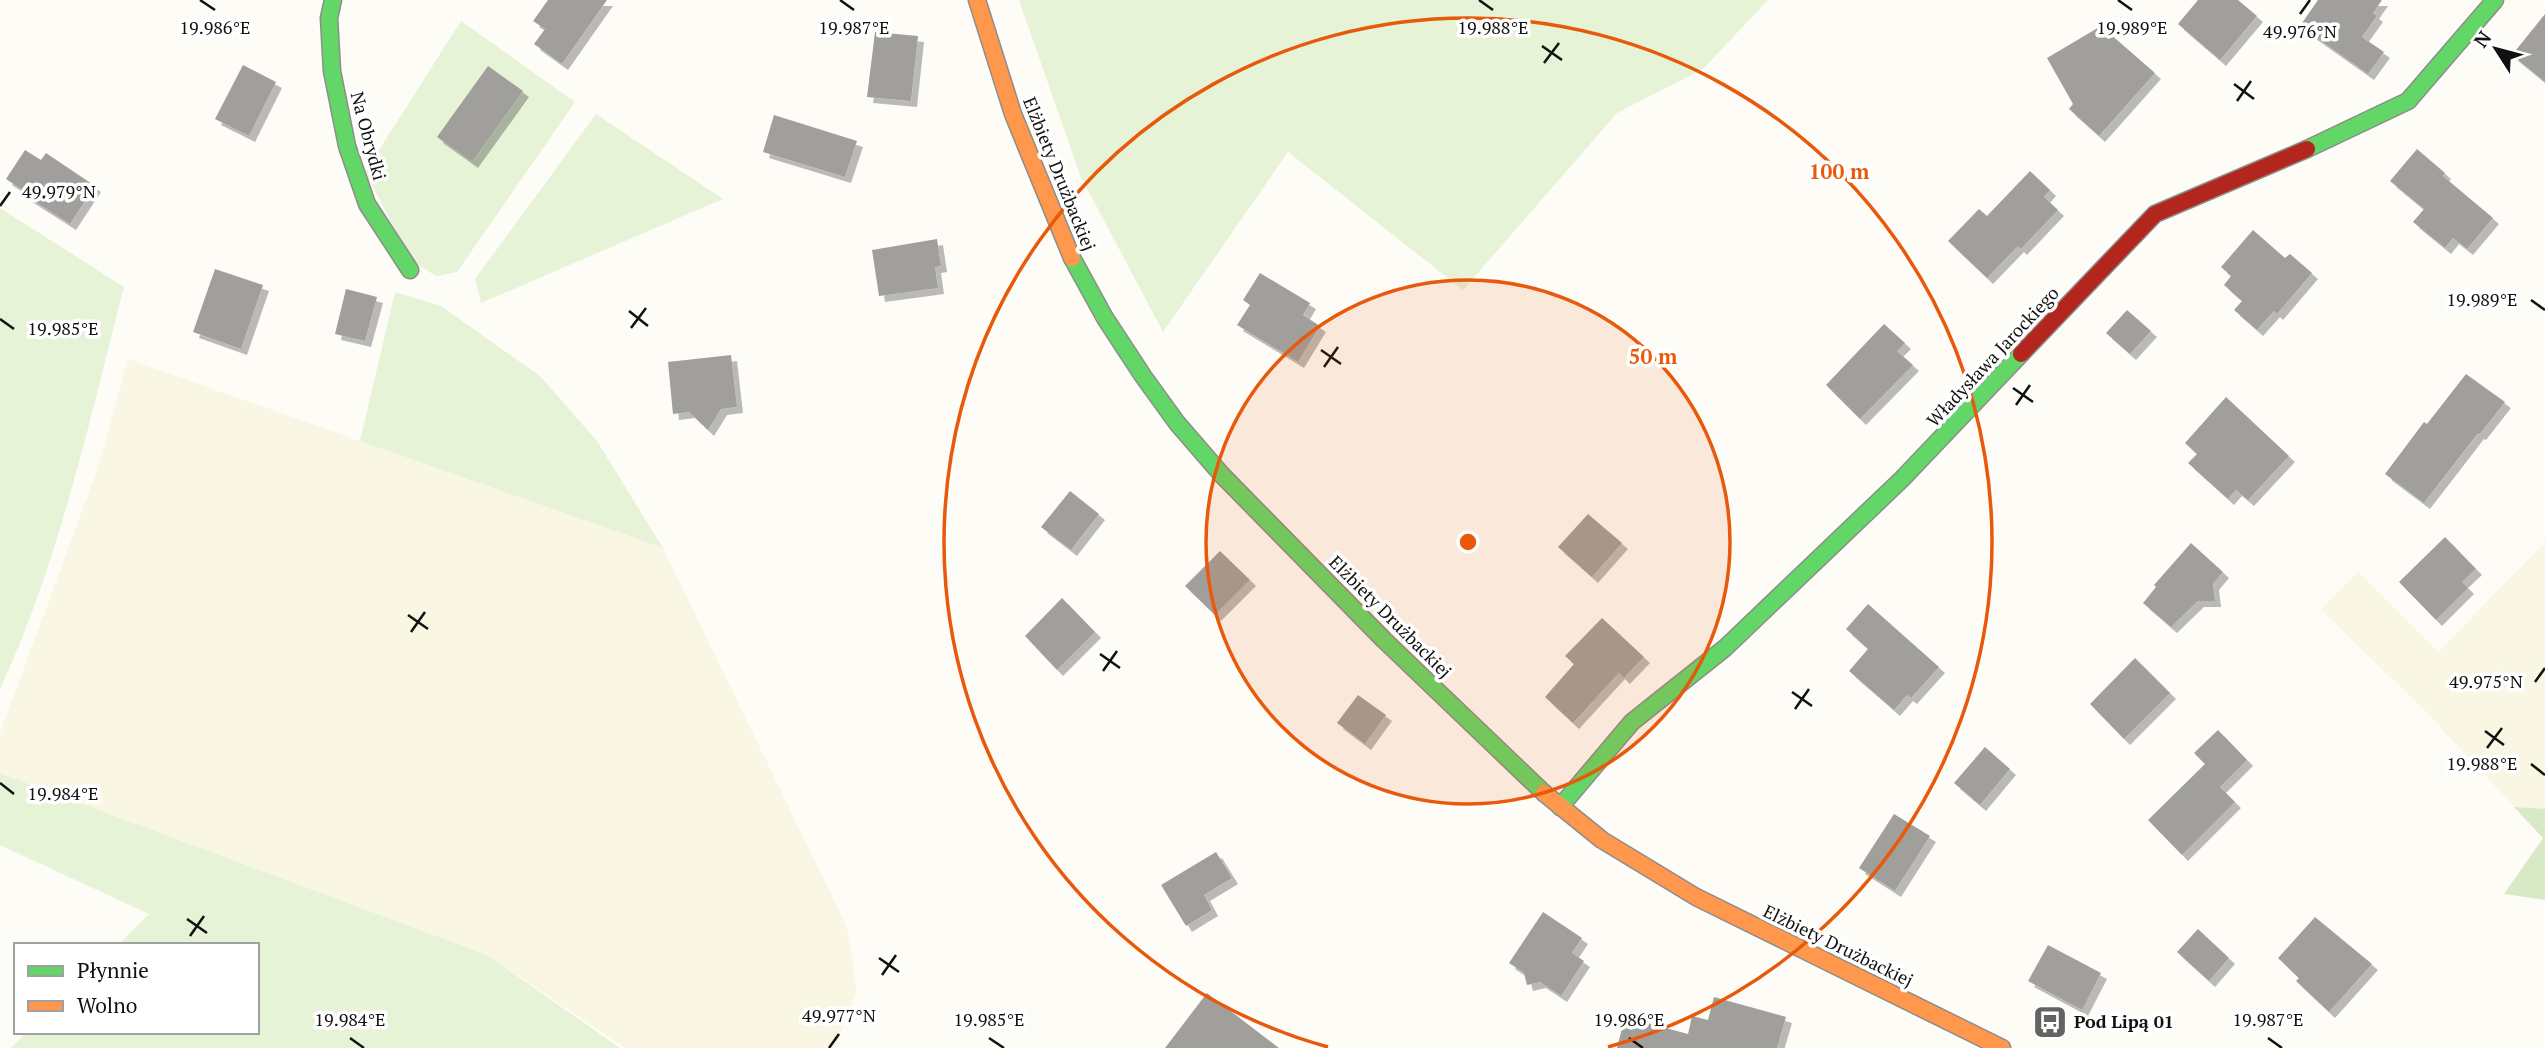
<svg xmlns="http://www.w3.org/2000/svg" width="2545" height="1048" font-family="'PT Serif',serif">
<style>
.farmland{fill:#f9f7e4}
.green{fill:#e7f3d7}
.forest{fill:#d8eac5}
.building{fill:#a19f9c;filter:url(#shadow)}
.lines{fill:none;stroke-linecap:round;stroke-linejoin:round}
.fast-casing{stroke:#8e8d8b;stroke-width:19}
.slow-casing{stroke:#8e8d8b;stroke-width:19}
.jam-casing{stroke:#8e8d8b;stroke-width:19}
.fast{stroke:#63d668;stroke-width:16}
.slow{stroke:#ff974d;stroke-width:16}
.jam{stroke:#b3261e;stroke-width:16}
.ticks{fill:none;stroke:#111;stroke-width:2.5}
.ring{fill:none;stroke:#e8590c;stroke-width:3.5}
.labels{text-anchor:middle;stroke-width:7;stroke-linejoin:round;paint-order:stroke}
.street-label{font-size:18px;fill:#111;stroke:#fff}
.poi-label{font-size:18px;font-weight:bold;fill:#111;stroke:#fff;text-anchor:start}
.ticks-label{font-size:18px;text-anchor:middle;fill:#111;stroke:#fff;stroke-width:7;stroke-linejoin:round;paint-order:stroke}
.centre{fill:#e8590c;stroke:#fff;stroke-width:3.5}
.ring-label{font-size:21px;text-anchor:middle;font-weight:bold;fill:#e8590c;stroke:#fff;stroke-width:7;stroke-linejoin:round;paint-order:stroke}
</style>
<defs>
<filter id="shadow"><feDropShadow dx="6" dy="6" stdDeviation="0" flood-color="#0004"/></filter>
</defs>
<rect width="100%" height="100%" fill="#fdfcf7"/>
<g class="farmland">
<polygon points="128,359 663,548 847,927 857,991 835,1048 625,1048 487,955 0,773 0,733 98,468"/>
<polygon points="2545,542 2545,809 2541,811 2514,807 2424,710 2320,609 2358,571 2438,652"/>
</g>
<g class="green">
<polygon points="1019,0 1768,0 1703,69 1617,113 1463,290 1288,152 1163,332 1080,175"/>
<polygon points="461,21 575,102 457,272 436,276 412,261 365,172"/>
<polygon points="596,114 723,199 481,303 475,279"/>
<path d="M0,208l124,79c-35,135 -65,275 -124,402z"/>
<polygon points="395,292 441,306 540,376 597,441 663,548 360,441"/>
<polygon points="0,773 487,955 620,1048 11,1048 27,1032 257,1032 257,945 118,945 149,914 0,845"/>
</g>
<polygon class="forest" points="2514,807 2545,809 2545,900 2504,894 2543,838"/>
<g class="building">
<polygon points="548,0 607,0 562,64 534,44 545,29 533,21"/>
<polygon points="2198,0 2238,0 2257,16 2220,60 2178,24"/>
<polygon points="2318,0 2382,0 2373,13 2377,16 2362,37 2384,52 2368,74 2300,26"/>
<polygon points="2545,14 2545,82 2512,55"/>
<polygon points="2101,26 2155,73 2099,136 2069,109 2073,104 2047,58"/>
<polygon points="875,32 918,36 911,101 867,97"/>
<polygon points="243,65 276,82 249,136 215,119"/>
<polygon points="488,66 523,91 472,162 437,137"/>
<polygon points="774,115 857,141 845,177 763,152"/>
<polygon points="2417,149 2445,173 2443,176 2493,218 2467,249 2453,238 2445,248 2413,222 2424,209 2390,181"/>
<polygon points="25,150 41,160 46,153 95,186 70,224 20,192 21,189 6,179"/>
<polygon points="2030,171 2050,190 2044,197 2058,210 2021,249 2018,246 1987,278 1948,241 1979,209 1987,216"/>
<polygon points="2253,230 2285,258 2290,254 2312,273 2277,314 2274,311 2257,330 2234,310 2242,301 2224,285 2231,276 2221,267"/>
<polygon points="937,239 941,266 935,267 938,288 879,296 872,250"/>
<polygon points="215,269 263,285 241,349 193,332"/>
<polygon points="1260,273 1310,303 1303,315 1320,326 1298,362 1237,325 1250,305 1243,300"/>
<polygon points="346,289 377,297 365,341 335,334"/>
<polygon points="2127,310 2151,331 2130,354 2106,333"/>
<polygon points="1884,324 1905,343 1897,351 1913,365 1860,419 1826,385"/>
<polygon points="731,355 737,407 721,409 708,430 689,412 673,414 668,362"/>
<polygon points="2466,374 2505,402 2480,434 2478,433 2424,503 2385,474 2424,422 2427,424"/>
<polygon points="2226,397 2289,456 2248,500 2236,490 2228,499 2188,463 2197,454 2185,443"/>
<polygon points="1070,491 1099,514 1071,550 1041,527"/>
<polygon points="1588,514 1622,543 1592,577 1558,547"/>
<polygon points="2445,537 2476,569 2462,582 2468,588 2436,620 2399,582"/>
<polygon points="2191,543 2223,572 2213,584 2215,601 2198,601 2171,627 2143,603 2156,587 2154,585"/>
<polygon points="1220,551 1250,580 1215,615 1185,586"/>
<polygon points="1062,598 1095,632 1057,670 1025,636"/>
<polygon points="1868,604 1939,667 1911,698 1907,695 1894,710 1849,671 1868,649 1846,629"/>
<polygon points="1602,618 1644,657 1624,678 1619,673 1573,723 1545,697 1574,664 1565,656"/>
<polygon points="2135,658 2170,693 2124,739 2090,704"/>
<polygon points="1358,695 1386,715 1365,744 1337,723"/>
<polygon points="2218,730 2247,760 2220,787 2235,802 2182,855 2148,820 2205,764 2194,753"/>
<polygon points="1985,747 2010,769 1980,805 1954,783"/>
<polygon points="1894,814 1930,836 1895,891 1859,868"/>
<polygon points="1216,852 1232,878 1204,895 1212,910 1186,926 1161,885"/>
<polygon points="1543,912 1582,938 1572,953 1584,961 1561,996 1540,982 1527,985 1524,973 1509,963"/>
<polygon points="2315,917 2372,964 2329,1012 2296,981 2299,978 2278,958"/>
<polygon points="2198,929 2229,958 2209,981 2177,952"/>
<polygon points="2048,945 2101,973 2082,1010 2028,981"/>
<polygon points="1207,993 1279,1048 1165,1048"/>
<polygon points="1714,997 1786,1017 1777,1048 1617,1048 1625,1017 1688,1034 1692,1016 1708,1020"/>
</g>
<g class="lines">
<g class="fast-casing">
<g id="fast">
<polyline points="333,0 329,18 332,71 347,146 367,204 410,270"/>
<polyline points="2307,149 2408,101 2495,0"/>
<polyline points="1072,258 1105,318 1143,376 1177,423 1222,475 1384,640 1544,793"/>
<polyline points="1560,807 1632,722 1725,648 1902,479 2021,354"/>
</g>
</g>
<g class="slow-casing">
<g id="slow">
<polyline points="977,0 1013,114 1072,258"/>
<polyline points="1544,793 1602,840 1696,897 2002,1048"/>
</g>
</g>
<g class="jam-casing">
<polyline id="jam" points="2021,354 2155,214 2307,149"/>
</g>
<use href="#fast" class="fast"/>
<use href="#slow" class="slow"/>
<use href="#jam" class="jam"/>
</g>
<path class="ticks" d="M200,0l15,10M840,0l14,10M1479,0l14,10M2118,0l14,10M2300,14l10,-14M1542,46l20,14M1544,63l15,-20M2234,84l20,15M2237,101l14,-20M0,206l10,-14M2531,300l14,10M629,311l19,15M0,319l14,10M631,328l15,-20M1321,350l20,14M1324,367l14,-20M2013,388l20,14M2016,405l14,-20M408,615l20,14M411,632l14,-20M1100,654l20,14M1103,671l14,-20M2535,682l10,-14M1792,692l20,14M1795,709l14,-20M2485,731l19,14M2487,748l15,-20M2531,764l14,11M0,783l14,11M187,919l20,14M190,936l14,-20M879,958l20,14M882,975l14,-20M350,1038l14,10M989,1038l15,10M1629,1038l14,10M2268,1038l14,10M829,1048l10,-14"/>
<circle cx="1468" cy="542" r="262" fill="#e8590c" fill-opacity=".12"/>
<g class="ring">
<circle cx="1468" cy="542" r="262"/>
<path d="M1328 1047A524 524 0 1 1 1608 1047"/>
</g>
<defs>
<g id="bus-square" transform="scale(1.75)"><rect x="-9" y="-9" width="18" height="18" rx="4" fill="#646362" stroke="#fff"/><path d="M-5-6H5V4H4V6H2V4H-2V6H-4V4H-5ZM-3.5-4V0h7V-4ZM-3.5 1.2v1.5H-2V1.2ZM2 1.2v1.5H3.5V1.2Z" fill="#fff"/></g>
</defs>
<g fill-rule="evenodd">
<use href="#bus-square" x="2050" y="1022"/>
</g>
<g class="labels">
<g class="street-label">
<text transform="translate(368 136) rotate(75)" y="6">Na Obrydki</text>
<text transform="translate(1059 174) rotate(68)" y="6">Elżbiety Drużbackiej</text>
<text transform="translate(1993 357) rotate(-47)" y="6">Władysława Jarockiego</text>
<text transform="translate(1390 617) rotate(45)" y="6">Elżbiety Drużbackiej</text>
<text transform="translate(1838 946) rotate(26)" y="6">Elżbiety Drużbackiej</text>
</g>
<g class="poi-label">
<text x="2074" y="1028">Pod Lipą 01</text>
</g>
</g>
<g class="ticks-label">
<text x="215" y="34">19.986°E</text>
<text x="854" y="34">19.987°E</text>
<text x="1493" y="34">19.988°E</text>
<text x="2132" y="34">19.989°E</text>
<text x="2300" y="38">49.976°N</text>
<text x="59" y="198">49.979°N</text>
<text x="2482" y="306">19.989°E</text>
<text x="63" y="335">19.985°E</text>
<text x="2486" y="688">49.975°N</text>
<text x="2482" y="770">19.988°E</text>
<text x="63" y="800">19.984°E</text>
<text x="839" y="1022">49.977°N</text>
<text x="350" y="1026">19.984°E</text>
<text x="989" y="1026">19.985°E</text>
<text x="1629" y="1026">19.986°E</text>
<text x="2268" y="1026">19.987°E</text>
</g>
<circle cx="1468" cy="542" r="10" class="centre"/>
<g class="ring-label">
<text x="1839" y="179">100 m</text>
<text x="1653" y="364">50 m</text>
</g>
<rect x="14" y="943" width="245" height="91" fill="#ffffff" stroke="#a0a0a0" stroke-width="2"/>
<rect x="28" y="966" width="35" height="10" fill="#63d668" stroke="#a0a0a0" stroke-width="2"/>
<text x="77" y="978" font-size="21" fill="#111111">Płynnie</text>
<rect x="28" y="1001" width="35" height="10" fill="#ff974d" stroke="#a0a0a0" stroke-width="2"/>
<text x="77" y="1013" font-size="21" fill="#111111">Wolno</text>
<g transform="translate(2496 49) rotate(306)" stroke="#ffffff" stroke-width="5" paint-order="stroke">
<path d="M0-5L12 26L0 18L-12 26Z" fill="#111111"/>
<text y="-10" font-size="19" font-weight="bold" text-anchor="middle" fill="#111111">N</text>
</g>
</svg>
